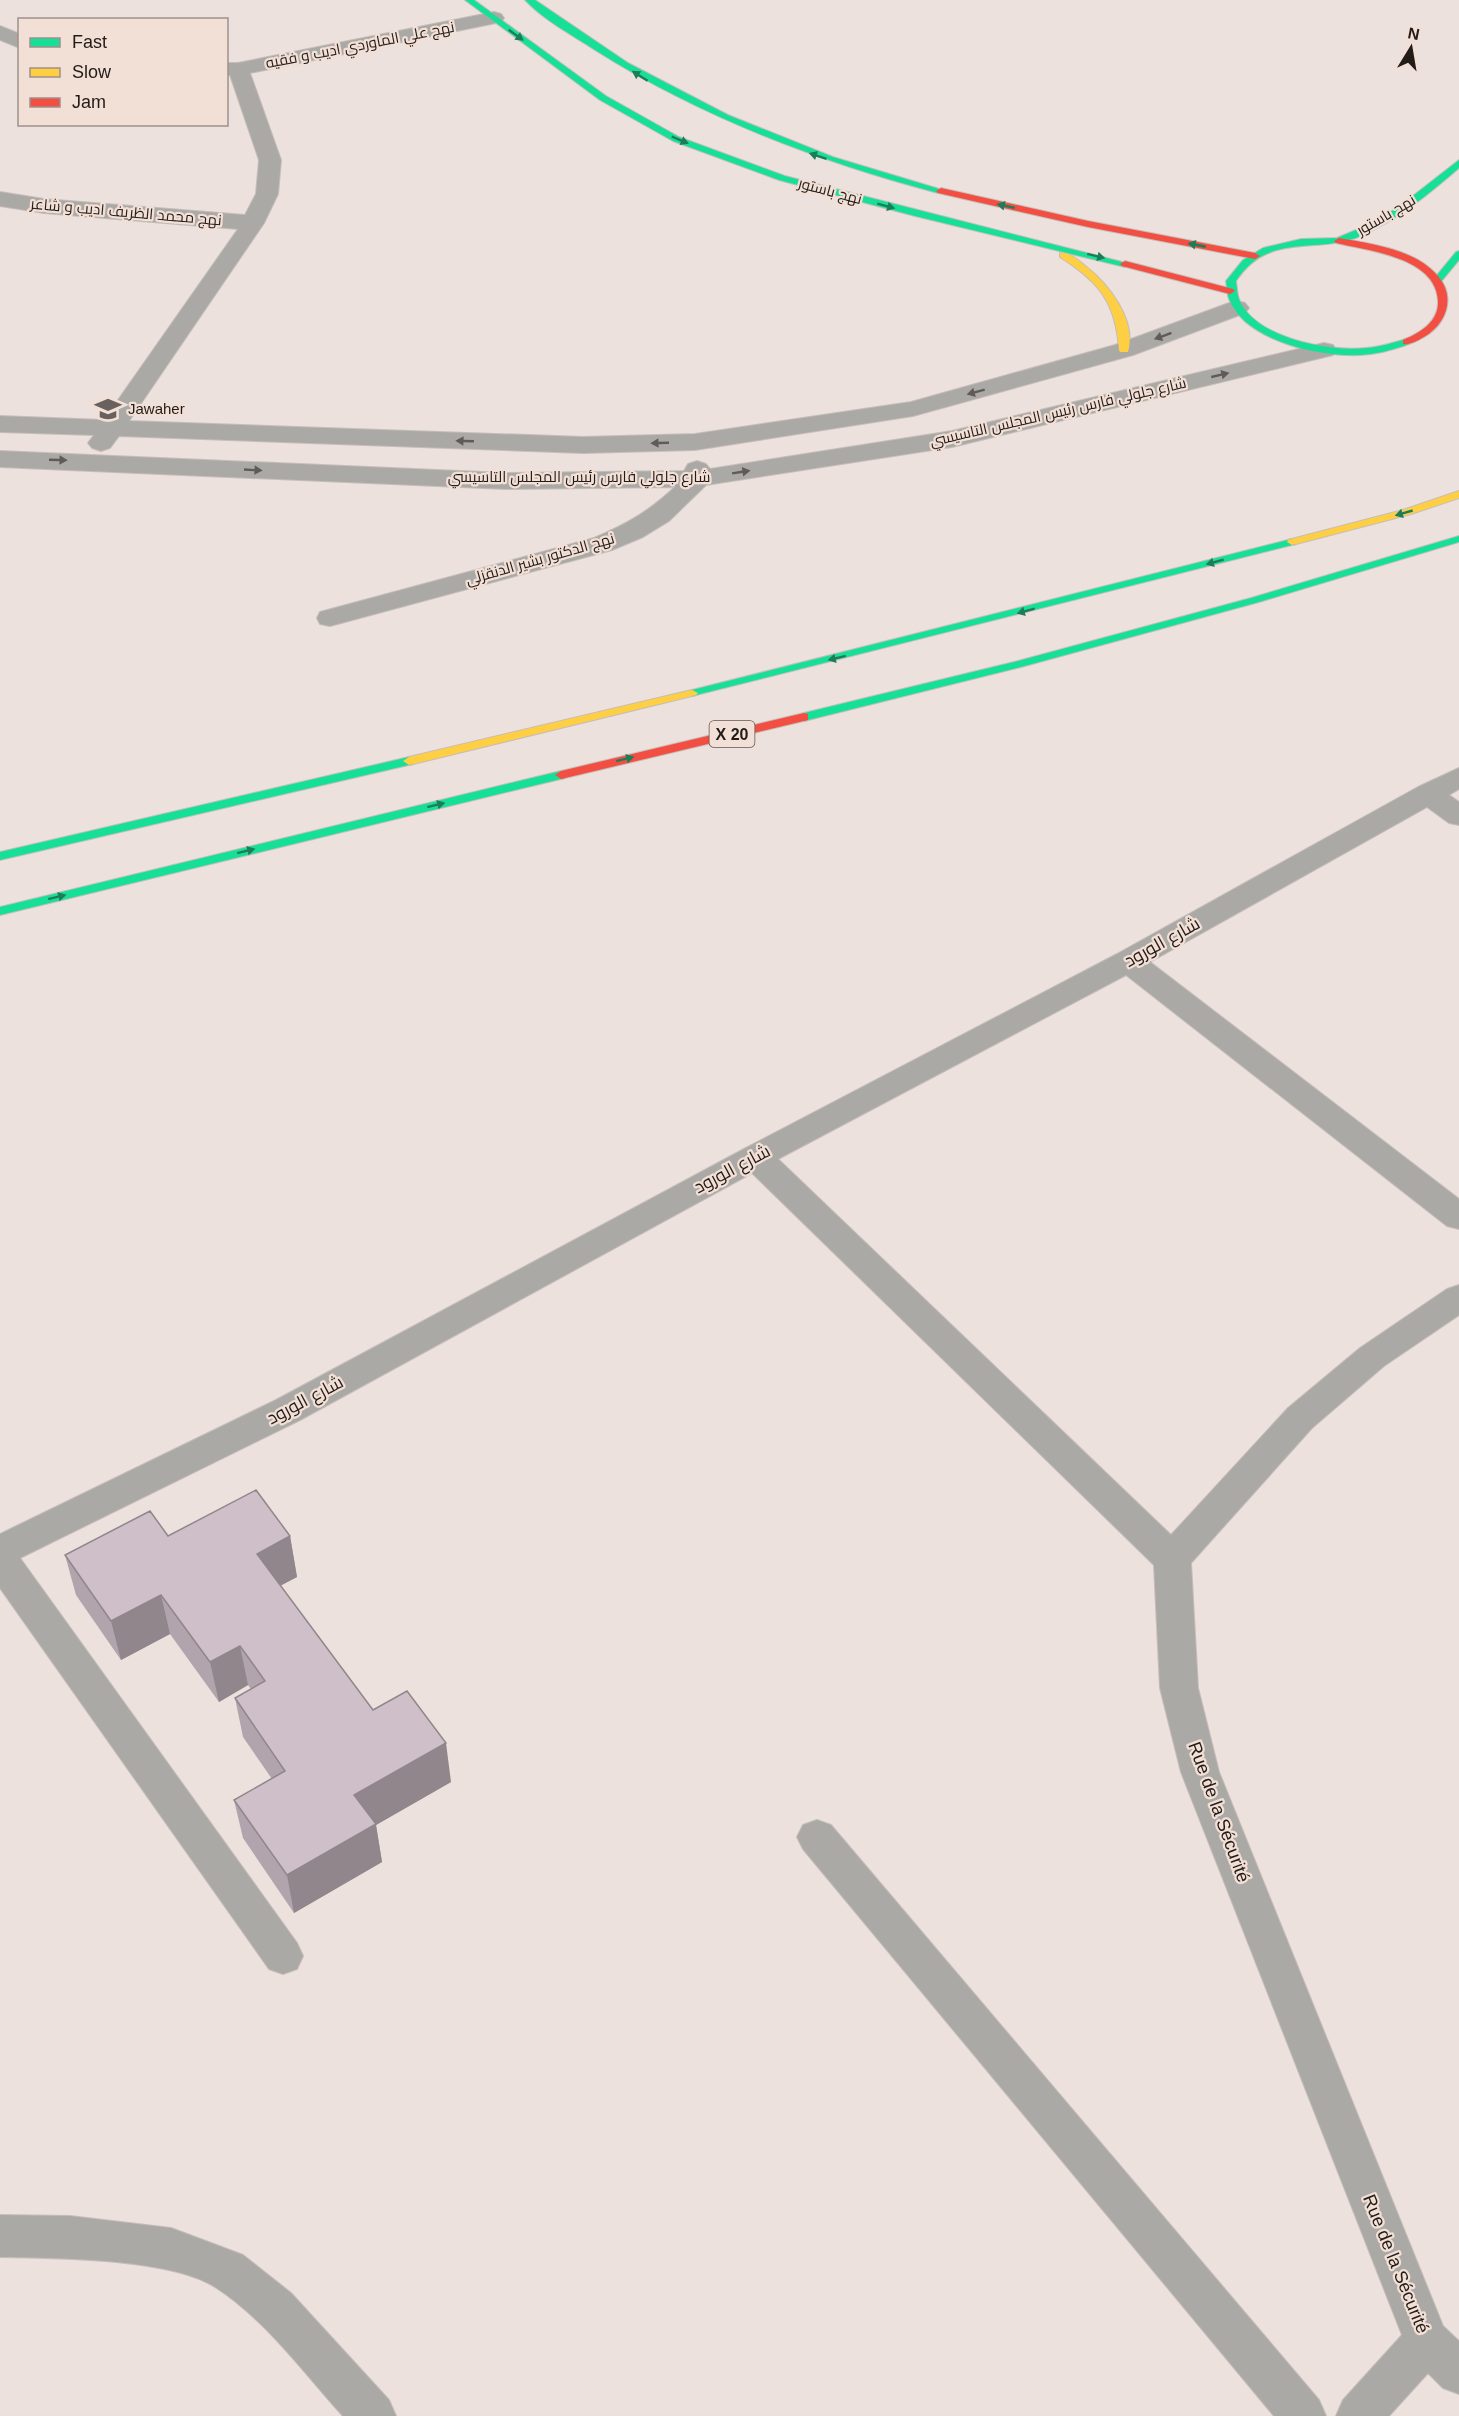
<svg xmlns="http://www.w3.org/2000/svg" width="1459" height="2416" font-family="Helvetica,Cairo,sans-serif">
<style>
.lines{fill:none;stroke-linecap:round;stroke-linejoin:round}
.street-casing{stroke:#c6beba;stroke-width:2}
.fast-casing{stroke:#c6beba;stroke-width:2}
.slow-casing{stroke:#c6beba;stroke-width:2}
.jam-casing{stroke:#c6beba;stroke-width:2}
.street{fill:#aba9a6;fill-rule:evenodd}
.fast{fill:#16e098;fill-rule:evenodd}
.slow{fill:#ffcf43;fill-rule:evenodd}
.jam{fill:#f24e42;fill-rule:evenodd}
.wall{fill:#b1a4ac}
.shaded-wall{fill:#90868c}
.building{fill:#cebfc8;stroke:#90868c;stroke-width:1.5}
.oneway{fill:#1c7e58}
.oneway2{fill:#605b58}
.labels{text-anchor:middle;stroke-width:4.5;stroke-linejoin:round;paint-order:stroke}
.far-street-label{font-size:15px;fill:#221c18;stroke:#f2dfd6}
.far-poi-label{font-size:15px;fill:#221c18;stroke:#f2dfd6;text-anchor:start}
.shield{fill:#f2dfd6;stroke:#605651;stroke-width:1.5}
.shield-label{font-size:16px;font-weight:bold;fill:#221c18}
.street-label{font-size:18px;fill:#221c18;stroke:#f2dfd6}
</style>
<rect width="100%" height="100%" fill="#ece1dc"/>
<g class="lines">
<g class="street-casing">
<g id="street">
<polygon points="494,12 501,14 504,18 501,22 250,73 281,160 278,194 264,223 129,421 583,437 695,434 911,402 1115,345 1229,303 1237,301 1245,303 1249,308 1245,313 1133,355 913,416 695,450 583,453 119,436 110,448 101,451 92,448 88,443 94,435 0,432 0,416 104,420 238,229 44,213 0,206 0,192 44,199 245,215 256,194 259,160 230,75 226,75 226,63 238,63"/>
<polygon points="0,26 20,34 20,48 0,40"/>
<path d="M1324,343l9,2 3,5 -3,5 -381,92 -246,38 -37,36 -26,16 -31,13 -282,76 -10,-2 -3,-6 3,-6 274,-74c33,-14 54,-26 81,-51l-169,2 -506,-22v-16l506,22 178,-2 4,-7 9,-3 9,3 4,5 242,-38z"/>
<polygon points="1459,768 1459,789 1449,795 1459,802 1459,825 1449,823 1427,807 1150,962 1459,1199 1459,1229 1447,1226 1126,975 778,1159 1171,1535 1288,1408 1360,1348 1447,1289 1459,1285 1459,1315 1384,1366 1312,1428 1191,1563 1198,1688 1219,1772 1443,2326 1459,2341 1459,2394 1443,2388 1428,2373 1389,2416 1336,2416 1343,2400 1402,2335 1181,1772 1160,1688 1154,1565 752,1173 300,1420 20,1558 297,1943 303,1956 297,1969 283,1974 269,1969 0,1588 0,1534 276,1400 744,1149 1117,954 1418,787"/>
<polygon points="817,1820 831,1825 1319,2400 1326,2416 1274,2416 803,1849 797,1837 803,1825"/>
<path d="M0,2215l70,1 101,12 72,27 48,38 98,107 7,16h-53c-40,-44 -78,-97 -128,-129 -45,-29 -161,-29 -215,-30z"/>
</g>
</g>
<g class="fast-casing">
<g id="fast">
<polygon points="465,0 474,0 606,96 679,137 785,176 1130,264 1125,267 915,216 779,180 673,141 600,100"/>
<path d="M525,0h10l93,63 100,52 105,42 113,34 -8,2c-121,-32 -237,-76 -343,-143 -23,-15 -51,-30 -70,-50z"/>
<path d="M1459,160v8c-30,26 -62,52 -98,68 -46,19 -92,-5 -125,45 1,6 1,13 3,18 15,39 90,53 127,49 14,-1 26,-5 40,-9l5,3 -2,2c-16,6 -32,10 -49,11 -40,2 -115,-14 -131,-56 -2,-5 -2,-12 -3,-18l17,-21 20,-12 38,-9 36,-1 33,-14 30,-18z"/>
<polygon points="1459,251 1459,260 1439,284 1433,284 1433,280 1456,252"/>
<polygon points="1459,536 1459,542 1259,602 1021,667 804,721 798,717 804,713 1014,662 1251,598"/>
<polygon points="1292,539 1297,542 1296,544 692,696 686,693 692,690"/>
<polygon points="409,757 413,758 415,761 413,764 0,860 0,852"/>
<polygon points="561,771 565,772 567,775 565,778 0,915 0,907"/>
</g>
</g>
<g class="slow-casing">
<g id="slow">
<path d="M1060,253c9,-1 17,6 24,12 24,18 53,55 44,87h-8l-1,-2c-3,-48 -20,-68 -59,-93z"/>
<polygon points="1459,491 1459,498 1411,514 1292,545 1287,542 1288,540 1403,510"/>
<polygon points="692,690 698,693 696,695 409,765 403,761 409,757"/>
</g>
</g>
<g class="jam-casing">
<g id="jam">
<polygon points="941,188 1088,221 1255,253 1260,256 1255,259 1088,227 938,193 936,191"/>
<path d="M1339,238c33,6 75,11 98,37 20,22 9,49 -13,62 -7,4 -14,8 -21,7v-4c17,-7 36,-18 35,-39 -2,-44 -69,-50 -102,-58l-2,-2z"/>
<polygon points="1125,261 1233,289 1235,291 1230,294 1122,266 1120,264"/>
<polygon points="804,713 808,714 808,720 561,779 555,775 561,771"/>
</g>
</g>
<use href="#street" class="street"/>
<use href="#fast" class="fast"/>
<use href="#slow" class="slow"/>
<use href="#jam" class="jam"/>
</g>
<polygon class="wall" points="168,1536 290,1536 297,1577 280,1586 373,1710 451,1782 376,1825 382,1862 294,1913 243,1838 234,1800 272,1779 243,1737 235,1698 251,1689 248,1685 219,1702 170,1634 121,1660 76,1595 65,1555"/>
<g class="shaded-wall">
<polygon points="290,1536 297,1577 264,1594 257,1554"/>
<polygon points="161,1595 170,1634 121,1660 111,1621"/>
<polygon points="240,1646 248,1685 219,1702 210,1662"/>
<polygon points="446,1743 451,1782 376,1825 382,1862 294,1913 287,1875 354,1795"/>
</g>
<polygon class="building" points="256,1490 290,1536 257,1554 373,1710 407,1691 446,1743 354,1795 376,1824 287,1875 234,1800 285,1771 235,1698 265,1681 253,1664 240,1646 210,1662 161,1595 111,1621 65,1555 150,1511 168,1536"/>
<defs><path id="oneway-solid" d="M-6-.8H1V-3.2L6.5 0L1 3.2V.8H-6Z" transform="scale(1.5)"/></defs>
<g class="oneway">
<use href="#oneway-solid" transform="translate(516 35) rotate(36)"/>
<use href="#oneway-solid" transform="translate(640 76) rotate(-148)"/>
<use href="#oneway-solid" transform="translate(680 140) rotate(23)"/>
<use href="#oneway-solid" transform="translate(818 156) rotate(-162)"/>
<use href="#oneway-solid" transform="translate(886 206) rotate(15)"/>
<use href="#oneway-solid" transform="translate(1006 206) rotate(-168)"/>
<use href="#oneway-solid" transform="translate(1197 245) rotate(-169)"/>
<use href="#oneway-solid" transform="translate(1096 256) rotate(14)"/>
<use href="#oneway-solid" transform="translate(1404 513) rotate(164)"/>
<use href="#oneway-solid" transform="translate(1215 562) rotate(165)"/>
<use href="#oneway-solid" transform="translate(1026 611) rotate(165)"/>
<use href="#oneway-solid" transform="translate(837 658) rotate(166)"/>
<use href="#oneway-solid" transform="translate(625 759) rotate(-14)"/>
<use href="#oneway-solid" transform="translate(436 805) rotate(-14)"/>
<use href="#oneway-solid" transform="translate(246 851) rotate(-14)"/>
<use href="#oneway-solid" transform="translate(57 897) rotate(-14)"/>
</g>
<g class="oneway2">
<use href="#oneway-solid" transform="translate(1163 336) rotate(160)"/>
<use href="#oneway-solid" transform="translate(1220 375) rotate(-13)"/>
<use href="#oneway-solid" transform="translate(976 392) rotate(165)"/>
<use href="#oneway-solid" transform="translate(465 441) rotate(-178)"/>
<use href="#oneway-solid" transform="translate(660 443) rotate(178)"/>
<use href="#oneway-solid" transform="translate(58 460) rotate(2)"/>
<use href="#oneway-solid" transform="translate(253 470) rotate(3)"/>
<use href="#oneway-solid" transform="translate(741 472) rotate(-9)"/>
</g>
<defs>
<g id="school-bare" transform="scale(2.07)"><path d="M0-5L7-2L0 1L-7-2ZM-4 1L0 2.5L4 1V4Q0 6-4 4Z" fill="#69615d" stroke="#f2dfd6" stroke-width="2.5" paint-order="stroke"/></g>
</defs>
<g fill-rule="evenodd">
<use href="#school-bare" x="108" y="409"/>
</g>
<g class="labels">
<g class="far-street-label">
<text transform="translate(360 45) rotate(-11)" y="5">نهج علي الماوردي اديب و فقيه</text>
<text transform="translate(830 191) rotate(15)" y="5">نهج باستور</text>
<text transform="translate(126 212) rotate(5)" y="5">نهج محمد الظريف اديب و شاعر</text>
<text transform="translate(1386 215) rotate(-30)" y="5">نهج باستور</text>
<text transform="translate(1058 412) rotate(-13)" y="5">شارع جلولي فارس رئيس المجلس التاسيسي</text>
<text x="579" y="482">شارع جلولي فارس رئيس المجلس التاسيسي</text>
<text transform="translate(540 559) rotate(-16)" y="5">نهج الدكتور بشير الدنقزلي</text>
</g>
<g class="far-poi-label">
<text x="128" y="414">Jawaher</text>
</g>
<rect class="shield" x="709.5" y="721" width="45" height="26" rx="4.5"/>
<g class="shield-label">
<text x="732" y="740">X 20</text>
</g>
<g class="street-label">
<text transform="translate(1162 942) rotate(-29)" y="6">شارع الورود</text>
<text transform="translate(732 1169) rotate(-28)" y="6">شارع الورود</text>
<text transform="translate(305 1400) rotate(-28)" y="6">شارع الورود</text>
<text transform="translate(1219 1812) rotate(70)" y="6">Rue de la Sécurité</text>
<text transform="translate(1396 2264) rotate(68)" y="6">Rue de la Sécurité</text>
</g>
</g>
<rect x="18" y="18" width="210" height="108" fill="#f2dfd6" stroke="#9f918a" stroke-width="1.5"/>
<rect x="30" y="38" width="30" height="9" fill="#16e098" stroke="#9f918a" stroke-width="1.5"/>
<text x="72" y="48" font-size="18" fill="#221c18">Fast</text>
<rect x="30" y="68" width="30" height="9" fill="#ffcf43" stroke="#9f918a" stroke-width="1.5"/>
<text x="72" y="78" font-size="18" fill="#221c18">Slow</text>
<rect x="30" y="98" width="30" height="9" fill="#f24e42" stroke="#9f918a" stroke-width="1.5"/>
<text x="72" y="108" font-size="18" fill="#221c18">Jam</text>
<g transform="translate(1411 48) rotate(11)" stroke="#f2dfd6" stroke-width="4.5" paint-order="stroke">
<path d="M0-4.5L10 22L0 15L-10 22Z" fill="#221c18"/>
<text y="-9" font-size="16" font-weight="bold" text-anchor="middle" fill="#221c18">N</text>
</g>
</svg>
